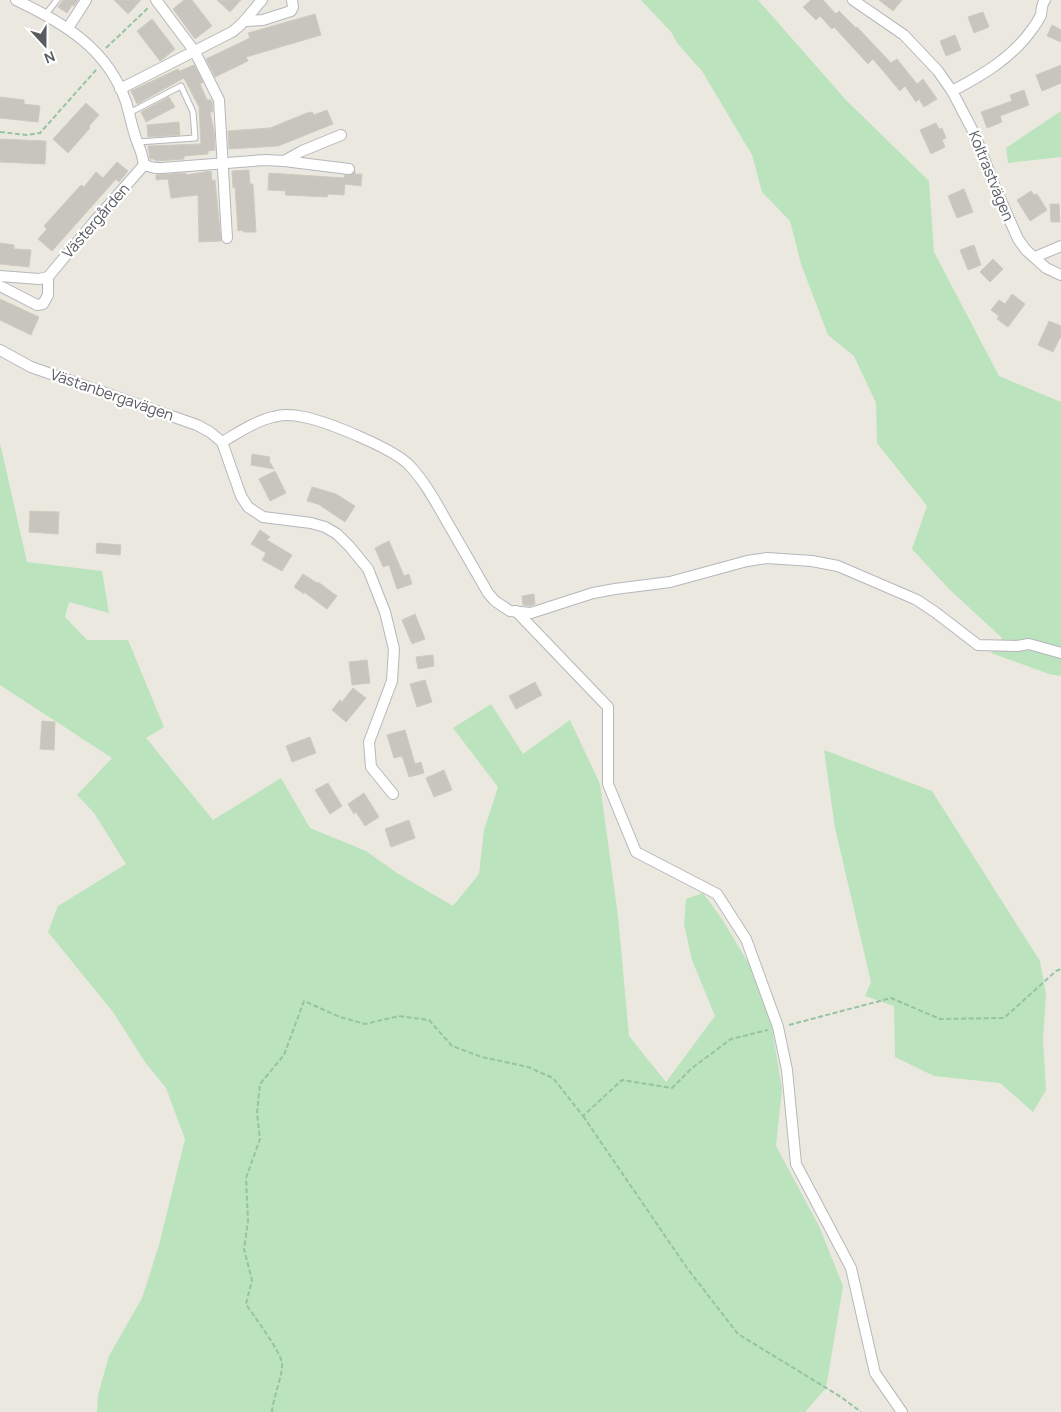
<svg xmlns="http://www.w3.org/2000/svg" width="1061" height="1412" font-family="Manrope,sans-serif">
<style>
.green{fill:#bbe3bd}
.building{fill:#c8c5be;stroke:#cfcabe}
.lines{fill:none;stroke-linecap:round;stroke-linejoin:round}
.service-casing{stroke:#b5b7bc;stroke-width:7}
.minor-casing{stroke:#b5b7bc;stroke-width:12}
.path{stroke:#95c3a4;stroke-width:2;stroke-dasharray:5 2.5;stroke-linecap:butt}
.service{stroke:#fff;stroke-width:5}
.minor{stroke:#fff;stroke-width:10}
.labels{text-anchor:middle;stroke-width:4.5;stroke-linejoin:round;paint-order:stroke}
.street-label{font-size:15px;fill:#585b60;stroke:#fff}
</style>
<rect width="100%" height="100%" fill="#ebe9df"/>
<g class="green">
<polygon points="641,0 758,0 846,100 929,181 934,252 999,376 1061,402 1061,676 1049,674 991,653 1002,638 949,589 912,549 927,506 877,443 876,403 854,356 828,335 801,264 790,221 762,192 752,155 702,71 677,43 672,33"/>
<polygon points="1061,111 1061,157 1008,163 1006,148"/>
<polygon points="0,443 27,562 102,571 109,613 69,602 65,617 87,640 128,640 164,727 146,738 213,820 281,778 310,828 366,851 397,873 453,906 479,874 484,830 498,787 453,728 491,704 523,754 570,720 600,784 618,916 629,1036 666,1082 715,1016 692,960 684,924 686,899 703,893 722,919 752,969 770,1016 782,1089 776,1146 819,1226 843,1286 826,1388 805,1412 97,1412 98,1395 109,1356 142,1298 159,1245 185,1139 166,1088 145,1062 113,1012 48,932 58,906 126,864 94,813 77,795 112,758 0,685"/>
<polygon points="824,750 932,791 1040,961 1046,994 1043,1039 1046,1090 1033,1112 1000,1083 934,1076 895,1057 894,1006 865,996 871,982 835,828"/>
</g>
<g class="building">
<polygon points="63,0 78,0 74,6 72,5 67,13 58,7"/>
<polygon points="114,0 141,0 128,14"/>
<polygon points="184,0 192,0 212,26 195,39 173,9"/>
<polygon points="217,0 241,0 230,12"/>
<polygon points="811,0 823,0 836,14 839,11 856,28 857,27 891,63 897,59 917,84 923,79 937,99 924,107 919,99 916,102 905,86 900,91 873,59 868,64 834,27 832,29 820,16 816,20 803,7"/>
<polygon points="879,0 902,0 893,11"/>
<polygon points="983,12 989,27 974,33 968,17"/>
<polygon points="315,14 321,35 246,57 248,61 215,77 206,59 250,38 248,33"/>
<polygon points="152,19 175,49 160,61 137,31"/>
<polygon points="1052,25 1061,30 1061,42 1047,36"/>
<polygon points="955,35 961,50 946,56 940,41"/>
<polygon points="194,65 203,82 200,84 207,100 211,100 212,102 213,112 210,112 214,131 215,150 208,151 208,154 184,156 184,159 156,161 154,159 150,159 148,146 201,144 199,107 184,78 137,104 131,91 178,69 182,74 180,71"/>
<polygon points="1061,65 1061,83 1042,91 1036,75"/>
<polygon points="1024,90 1029,105 1000,116 1002,122 987,128 981,112 1012,101 1010,95"/>
<polygon points="0,97 24,100 24,104 40,106 38,122 0,118"/>
<polygon points="169,97 175,107 146,122 141,112"/>
<polygon points="86,103 99,115 89,126 90,128 68,153 53,139"/>
<polygon points="327,110 333,124 278,146 229,149 228,131 270,128 307,113 312,112 314,115"/>
<polygon points="179,122 180,135 148,137 147,125"/>
<polygon points="936,123 939,129 942,128 946,138 942,140 945,147 931,154 920,130"/>
<polygon points="0,139 46,141 45,164 0,162"/>
<polygon points="117,162 128,171 119,182 116,179 52,251 38,239 47,229 44,226 81,185 84,187 96,172 103,178"/>
<polygon points="249,170 250,184 253,184 256,232 243,232 243,230 238,231 235,187 233,188 232,171"/>
<polygon points="211,171 212,181 215,180 221,241 199,242 198,195 171,198 168,179 156,180 156,175 186,173 186,175"/>
<polygon points="355,171 355,174 362,174 361,186 345,184 344,195 328,194 327,197 285,195 286,191 268,190 269,173 345,178 344,175 351,175"/>
<polygon points="964,189 973,212 957,218 948,196"/>
<polygon points="1031,191 1034,195 1037,194 1047,210 1030,221 1017,200"/>
<polygon points="1050,204 1059,204 1060,222 1051,222"/>
<polygon points="0,243 14,245 14,249 31,250 29,267 0,264"/>
<polygon points="974,245 981,265 968,270 960,250"/>
<polygon points="993,259 1003,269 990,282 980,272"/>
<polygon points="1012,294 1025,304 1008,327 997,319 999,316 991,310 999,300 1005,304"/>
<polygon points="0,299 39,317 31,335 0,320"/>
<polygon points="1049,321 1061,326 1061,336 1053,352 1038,345"/>
<polygon points="252,454 270,457 269,461 274,469 251,465"/>
<polygon points="275,471 286,493 270,501 259,479"/>
<polygon points="312,487 336,494 355,506 345,522 318,504 307,501"/>
<polygon points="30,511 59,512 58,534 29,532"/>
<polygon points="260,530 270,537 267,540 292,555 282,571 262,560 266,553 251,544"/>
<polygon points="389,541 404,576 409,574 412,584 397,589 389,565 383,567 375,548"/>
<polygon points="97,543 121,545 120,555 96,553"/>
<polygon points="303,574 317,583 318,582 337,596 327,609 304,592 304,594 294,587"/>
<polygon points="534,594 535,604 530,606 523,605 522,596"/>
<polygon points="415,614 425,639 412,644 402,620"/>
<polygon points="433,655 434,666 418,669 416,657"/>
<polygon points="367,660 370,683 352,685 349,662"/>
<polygon points="425,680 432,702 417,707 410,684"/>
<polygon points="535,682 542,695 516,709 509,696"/>
<polygon points="353,688 366,698 346,722 332,710 340,700 342,702"/>
<polygon points="42,721 55,722 54,750 40,749"/>
<polygon points="405,730 415,764 421,762 424,773 409,777 402,756 394,758 387,735"/>
<polygon points="310,737 316,753 292,762 286,746"/>
<polygon points="444,770 452,790 434,797 426,778"/>
<polygon points="328,783 342,806 330,814 315,790"/>
<polygon points="364,793 379,817 365,826 356,812 354,814 348,804"/>
<polygon points="409,820 415,838 391,847 385,829"/>
</g>
<g class="lines">
<g class="service-casing">
<g id="service">
<polyline points="46,14 57,0"/>
<polyline points="129,113 181,86 193,112 195,138 138,142"/>
</g>
</g>
<g class="minor-casing">
<g id="minor">
<path d="M16,0c48,23 92,49 110,102 3,10 5,20 8,30 3,12 8,18 10,33"/>
<polyline points="156,0 195,52 219,100 227,238"/>
<polyline points="853,0 904,35 938,71 952,91 974,133 995,187 1018,239 1026,250 1046,268 1061,275"/>
<polyline points="246,21 263,20 291,11 293,7 292,0"/>
<polyline points="68,28 86,0"/>
<path d="M120,89l112,-57c13,-9 20,-21 30,-32"/>
<path d="M952,91c31,-16 61,-34 81,-63 3,-4 6,-9 8,-13 1,-6 0,-10 4,-15"/>
<polyline points="284,161 302,151 341,135"/>
<polyline points="1035,257 1061,246"/>
<polyline points="0,276 39,279 48,277"/>
<polyline points="0,286 37,305 43,304 48,295 48,277 93,223 144,165 155,168 162,168 265,160 284,161 349,169"/>
<polyline points="0,350 31,367 197,425 210,432 222,442 241,496 248,507 263,517 311,523 325,527 337,534 350,547 368,569 385,612 394,649 392,681 369,742 371,767 393,794"/>
<path d="M222,442c16,-9 33,-21 51,-25 10,-3 22,-2 31,0 24,5 91,32 106,49 15,16 25,35 36,54 14,24 28,49 42,73l7,8 15,10 21,2 62,-20 22,-4 55,-7 77,-21 20,-3 45,3 26,5 79,34 18,12 43,33 39,1 12,-2 32,9"/>
<polyline points="516,611 608,707 608,784 636,852 717,894 746,939 778,1027 787,1070 796,1164 851,1268 875,1373 902,1412"/>
</g>
</g>
<g class="path">
<polyline points="106,48 148,8"/>
<polyline points="0,132 27,135 40,133 96,70"/>
<polyline points="789,1025 891,998 940,1019 1004,1018 1056,971 1061,969"/>
<polyline points="583,1116 687,1268 738,1334 841,1397 861,1412"/>
<path d="M272,1412c1,-15 11,-36 10,-49 -1,-11 -29,-48 -36,-59l6,-24 -8,-31 4,-28 -2,-43 14,-39 -3,-26 3,-29 24,-29 20,-54 36,16 25,7 34,-8 30,4 23,26 30,11 46,10 25,11 30,38 39,-36 50,8 20,-20 39,-29 37,-9"/>
</g>
<use href="#service" class="service"/>
<use href="#minor" class="minor"/>
</g>
<g class="labels">
<g class="street-label">
<text transform="translate(991 176) rotate(68)" y="5">Koltrastvägen</text>
<text transform="translate(96 221) rotate(-49)" y="5">Västergården</text>
<text transform="translate(112 395) rotate(19)" y="5">Västanbergavägen</text>
</g>
</g>
<g transform="translate(45 45) rotate(159)" stroke="#ffffff" stroke-width="4" paint-order="stroke">
<path d="M0-4L9 19L0 12L-9 19Z" fill="#585b60"/>
<text y="-8" font-size="14" font-weight="bold" text-anchor="middle" fill="#585b60">N</text>
</g>
</svg>
